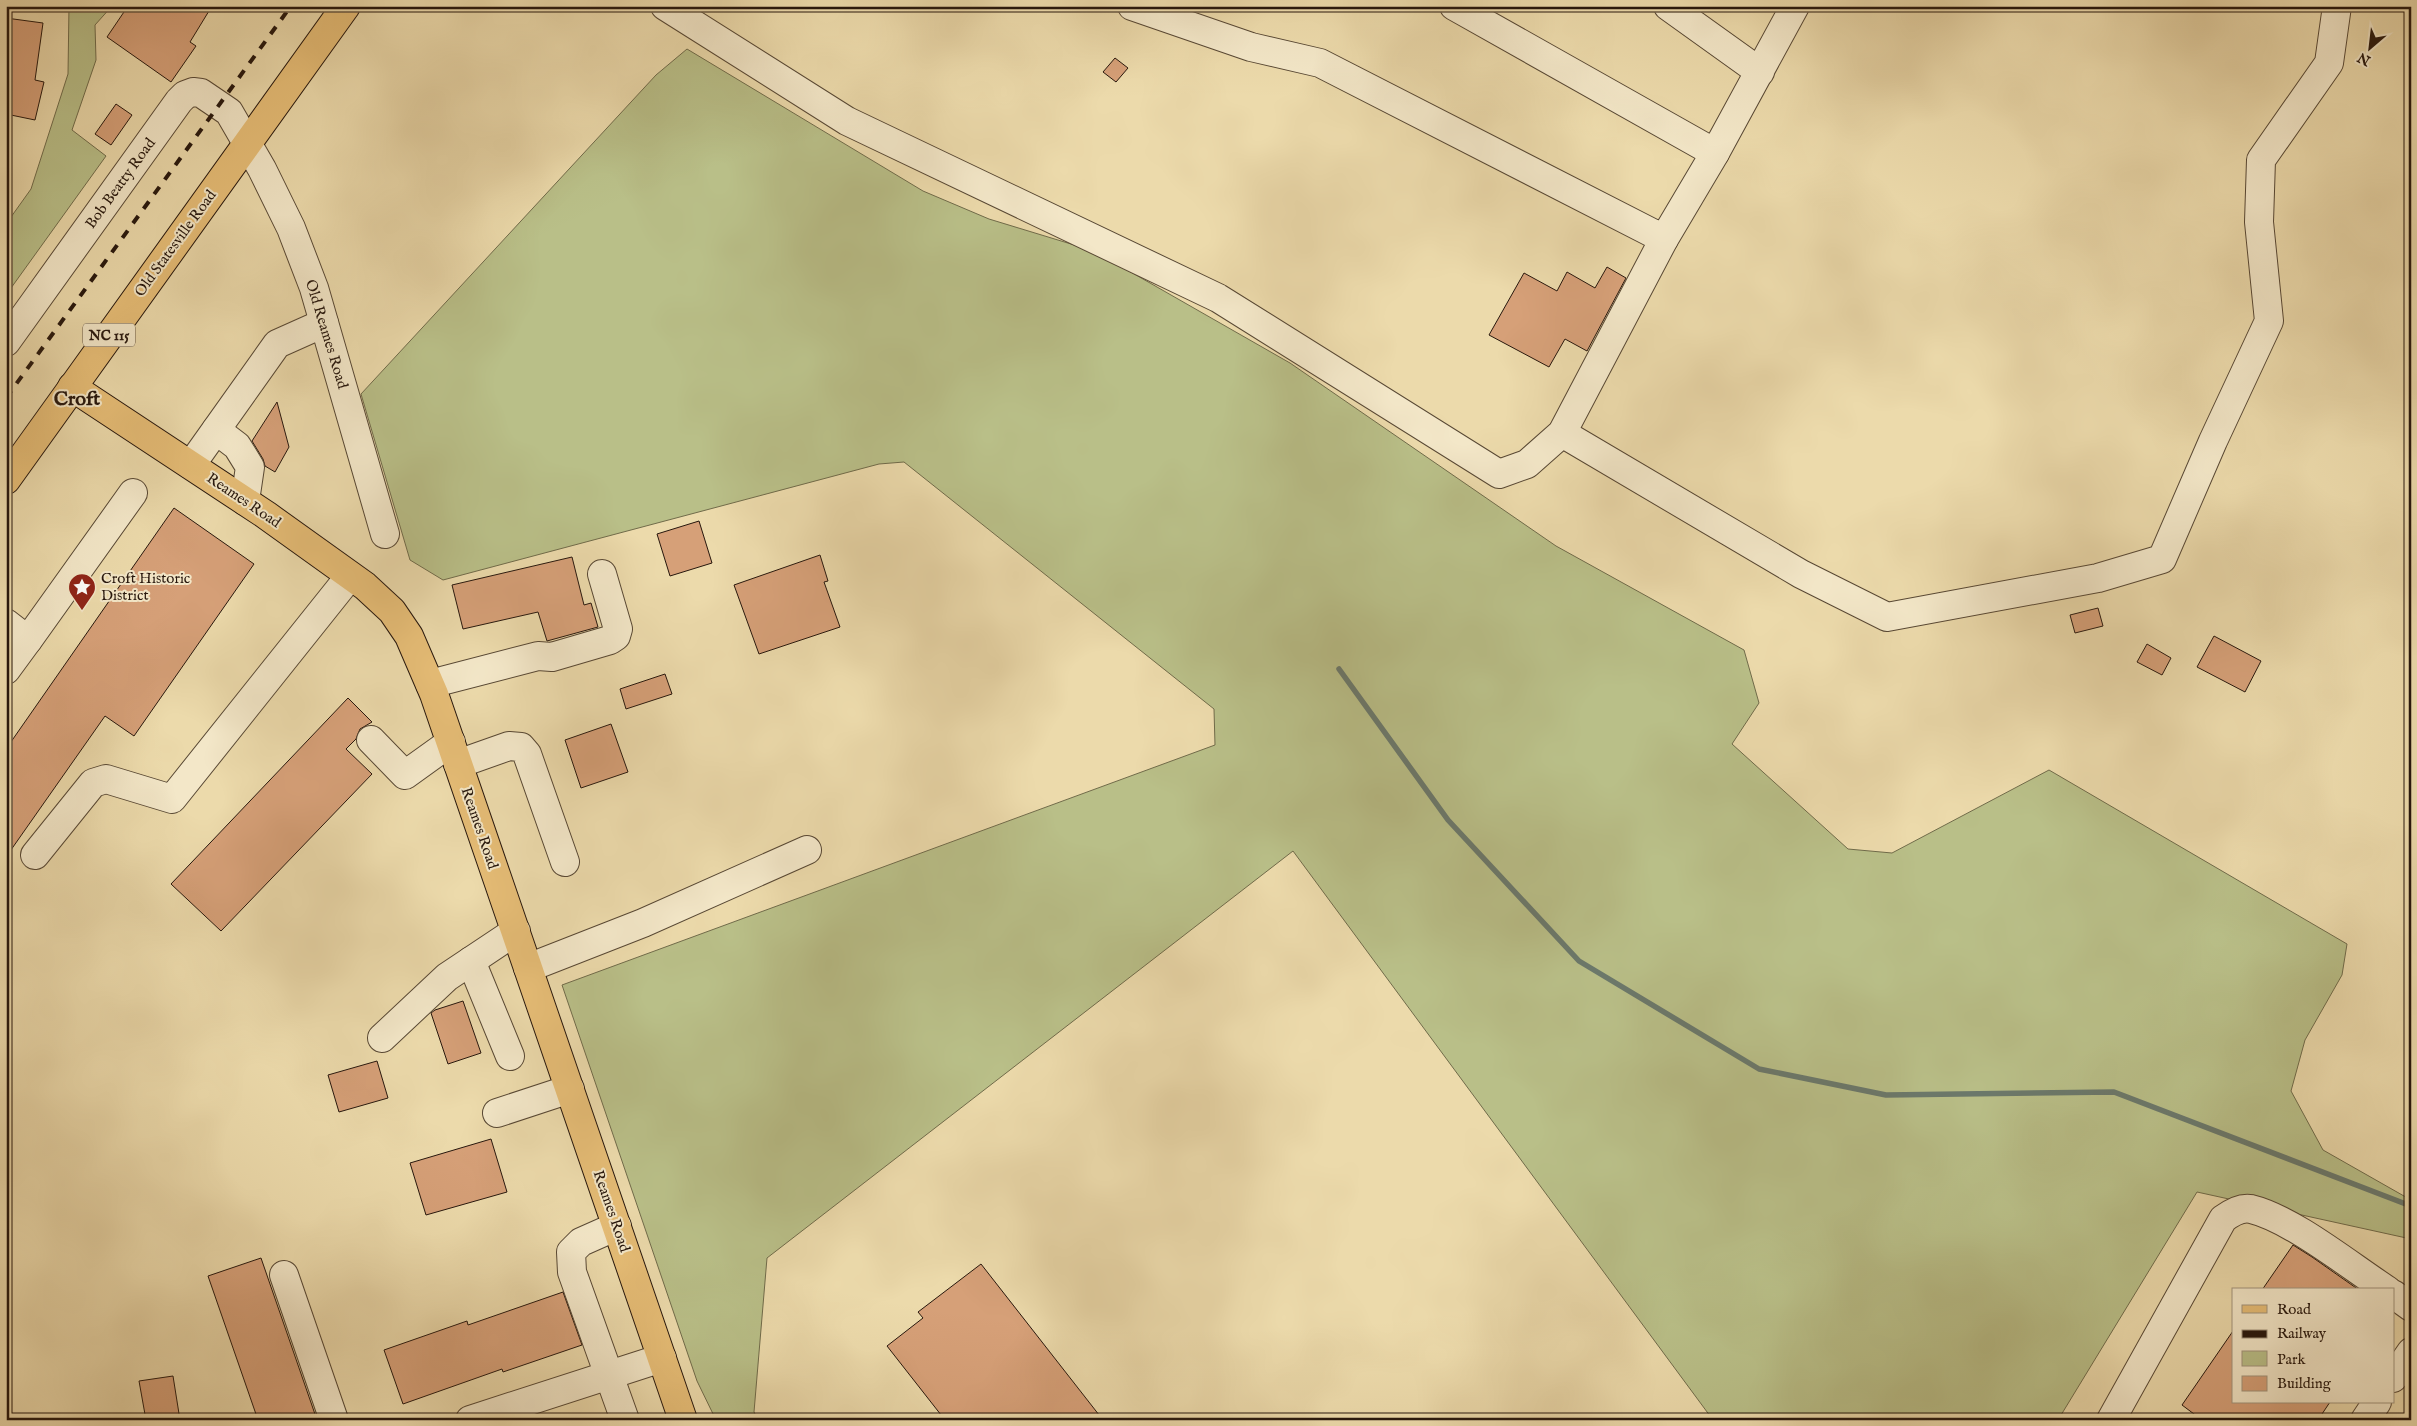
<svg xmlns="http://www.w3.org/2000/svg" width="2417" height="1426" font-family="'IM FELL English',serif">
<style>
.green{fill:#b9bf88;stroke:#706b4a}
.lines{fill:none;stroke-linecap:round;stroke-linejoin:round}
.stream{stroke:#6b796c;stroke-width:5.5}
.building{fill:#d6a078;stroke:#27170d}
.minor-casing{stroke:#584834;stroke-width:30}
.major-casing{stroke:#27170d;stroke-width:30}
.minor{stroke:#f3e7c8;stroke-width:28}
.major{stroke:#e6bd76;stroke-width:28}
.rail{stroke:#27170d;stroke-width:4;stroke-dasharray:9 9;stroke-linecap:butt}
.labels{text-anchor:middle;stroke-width:4;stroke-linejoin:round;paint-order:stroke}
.shield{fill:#f3e7c8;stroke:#645545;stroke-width:1}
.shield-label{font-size:14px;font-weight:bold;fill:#27170d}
.street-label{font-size:15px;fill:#27170d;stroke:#f3e7c8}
.poi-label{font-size:15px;fill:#27170d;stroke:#f3e7c8;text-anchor:start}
.district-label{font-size:20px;font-weight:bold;fill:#27170d;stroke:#f3e7c8}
</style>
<rect width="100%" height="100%" fill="#ecdaab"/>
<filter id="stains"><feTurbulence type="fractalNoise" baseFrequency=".004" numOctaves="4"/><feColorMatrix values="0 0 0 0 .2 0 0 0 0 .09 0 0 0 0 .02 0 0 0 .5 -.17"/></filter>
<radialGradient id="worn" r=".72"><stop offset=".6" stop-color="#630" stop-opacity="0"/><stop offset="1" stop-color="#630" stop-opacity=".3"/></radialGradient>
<g class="green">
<polygon points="69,6 112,6 95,25 96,60 72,130 106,156 6,295 6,224 31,189 68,74"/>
<polygon points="687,49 923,191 989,219 1094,251 1290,363 1556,546 1744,650 1759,703 1732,744 1848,849 1892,853 2049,770 2347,944 2342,975 2305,1040 2291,1091 2323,1150 2411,1200 2411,1239 2197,1192 2058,1420 1713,1420 1293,851 767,1258 754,1412 758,1420 716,1420 697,1381 562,985 1215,745 1214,709 904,462 879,464 443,580 410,560 361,394 656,75"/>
</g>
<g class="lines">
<polyline class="stream" points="1339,669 1448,820 1579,961 1759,1069 1886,1095 2114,1092 2411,1206"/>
</g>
<g class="building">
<polygon points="128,6 212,6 190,42 196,46 171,82 107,37"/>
<polygon points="6,18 43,23 35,80 44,82 35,120 6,114"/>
<polygon points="1115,58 1128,68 1116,82 1103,72"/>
<polygon points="116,104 132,115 111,145 95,134"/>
<polygon points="1607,267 1626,278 1587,351 1565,339 1549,367 1489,335 1524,273 1557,291 1567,272 1595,288"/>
<polygon points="277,402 289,447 275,472 265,466 263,459 252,441"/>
<polygon points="174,508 254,564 134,736 105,716 6,857 6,749"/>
<polygon points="699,521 712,563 670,576 657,534"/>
<polygon points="820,555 828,581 824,582 840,627 759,654 734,585"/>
<polygon points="572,557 584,605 591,603 598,627 547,641 538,612 463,629 452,585"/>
<polygon points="2098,608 2103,626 2075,633 2070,615"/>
<polygon points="2214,636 2261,661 2245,692 2197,667"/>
<polygon points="2147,644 2171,658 2162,675 2137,662"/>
<polygon points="665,674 672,694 626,709 620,689"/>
<polygon points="348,698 372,722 360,729 356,739 346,749 372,774 221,931 171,884"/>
<polygon points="611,724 628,772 581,788 565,740"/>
<polygon points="463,1001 481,1053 448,1064 431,1013 435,1010"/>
<polygon points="377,1061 388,1098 339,1112 328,1075"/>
<polygon points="491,1139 507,1192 426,1215 410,1163"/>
<polygon points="2293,1245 2312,1257 2359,1290 2262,1290"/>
<polygon points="261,1258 317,1420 258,1420 208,1276"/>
<polygon points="981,1264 1103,1420 945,1420 887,1346 923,1318 918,1312"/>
<polygon points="563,1292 582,1345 503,1372 502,1369 403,1404 384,1350 467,1321 468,1325"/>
<polygon points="2233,1331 2233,1402 2330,1402 2318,1420 2202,1420 2182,1405"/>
<polygon points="173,1376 180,1420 146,1420 139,1381"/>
</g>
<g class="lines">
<g class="minor-casing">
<g id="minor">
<polyline points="665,6 847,121 1218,298 1499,474 1527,464 1562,433 1664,239"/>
<polyline points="1132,6 1251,47 1320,63 1664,239 1715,153"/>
<polyline points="1454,6 1715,153 1795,6"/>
<polyline points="1668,6 1760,72"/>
<polyline points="6,342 179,101 185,95 193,92 201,93 229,112 262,169 291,228 314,288 385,534"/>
<polyline points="216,430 237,446 250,467 245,501"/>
<polyline points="1562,433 1801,574 1887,617 2098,578 2162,559 2213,441 2269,321 2259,222 2261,160 2329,63 2337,6"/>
<polyline points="191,465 277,344 324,323"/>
<polyline points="6,623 28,640 6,670"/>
<polyline points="28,640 133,493"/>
<polyline points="430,684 538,656 552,657 610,640 616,636 618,629 602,574"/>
<polyline points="371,740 405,775 451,742"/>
<polyline points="458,764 509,746 521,747 527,754 565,862"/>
<polyline points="35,855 93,783 106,779 172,799 350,576"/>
<polyline points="471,961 510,1056"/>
<polyline points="528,968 643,923 807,850"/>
<polyline points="382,1038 447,977 516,931"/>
<polyline points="497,1113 570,1089"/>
<polyline points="617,1226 581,1242 571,1252 572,1272 625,1420"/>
<polyline points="284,1275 334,1420"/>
<polyline points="2393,1294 2411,1307"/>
<polyline points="2393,1378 2411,1352"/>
<polyline points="470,1420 662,1358"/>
<path d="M2111,1420l112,-201c8,-6 18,-12 28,-10 41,10 99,57 136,81"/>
<polyline points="2365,1420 2377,1402"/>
</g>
</g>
<g class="major-casing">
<g id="major">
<polyline points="72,387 266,515 365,586 392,611 409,636 434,694 683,1420"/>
<polyline points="6,480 346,6"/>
</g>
</g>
<use href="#minor" class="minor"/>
<use href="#major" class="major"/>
<polyline class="rail" points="6,398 291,6"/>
</g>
<defs>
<g id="sight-pin" transform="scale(1.4375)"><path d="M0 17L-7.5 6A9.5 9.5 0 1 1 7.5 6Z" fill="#8f2418" stroke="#f3e7c8"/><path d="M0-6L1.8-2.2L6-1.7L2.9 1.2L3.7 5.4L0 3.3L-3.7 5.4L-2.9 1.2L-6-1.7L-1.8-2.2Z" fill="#fff"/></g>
</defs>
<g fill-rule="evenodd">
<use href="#sight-pin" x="82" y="587"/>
</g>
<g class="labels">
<rect class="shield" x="83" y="323.5" width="52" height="23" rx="4"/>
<g class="shield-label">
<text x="109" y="340">NC 115</text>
</g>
<g class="street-label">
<text transform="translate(120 183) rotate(-54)" y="5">Bob Beatty Road</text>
<text transform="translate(175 243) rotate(-54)" y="5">Old Statesville Road</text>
<text transform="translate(327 334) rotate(73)" y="5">Old Reames Road</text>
<text transform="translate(244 500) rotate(34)" y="5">Reames Road</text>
<text transform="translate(480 828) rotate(71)" y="5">Reames Road</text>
<text transform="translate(612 1211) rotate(71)" y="5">Reames Road</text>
</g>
<g class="poi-label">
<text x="101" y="583">Croft Historic<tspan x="101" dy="17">District</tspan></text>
</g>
<g class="district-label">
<text x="77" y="405">Croft</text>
</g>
</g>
<rect width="2417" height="1426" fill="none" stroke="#ecdaab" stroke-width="25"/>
<rect x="8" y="8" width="2402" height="1411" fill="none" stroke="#27170d" stroke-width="2.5"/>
<rect x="12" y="12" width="2392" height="1401" fill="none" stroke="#27170d"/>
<rect x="2232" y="1288" width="162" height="115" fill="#f3e7c8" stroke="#a1947d"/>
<rect x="2242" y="1305" width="25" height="8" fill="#e6bd76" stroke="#a1947d"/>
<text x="2277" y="1314" font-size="15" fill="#27170d">Road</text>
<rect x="2242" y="1330" width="25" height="8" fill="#27170d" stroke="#a1947d"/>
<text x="2277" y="1338" font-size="15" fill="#27170d">Railway</text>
<rect x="2242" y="1351" width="25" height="15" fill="#b9bf88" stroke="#a1947d"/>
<text x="2277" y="1364" font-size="15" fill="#27170d">Park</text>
<rect x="2242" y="1376" width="25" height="15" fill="#d6a078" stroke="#a1947d"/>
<text x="2277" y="1388" font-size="15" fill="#27170d">Building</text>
<g transform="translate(2370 48) rotate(208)" stroke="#f3e7c8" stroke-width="4" paint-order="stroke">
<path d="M0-4L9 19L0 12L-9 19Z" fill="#27170d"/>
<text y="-8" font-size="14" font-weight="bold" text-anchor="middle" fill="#27170d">N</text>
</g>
<rect width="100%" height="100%" filter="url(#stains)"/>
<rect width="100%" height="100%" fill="url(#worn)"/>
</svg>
